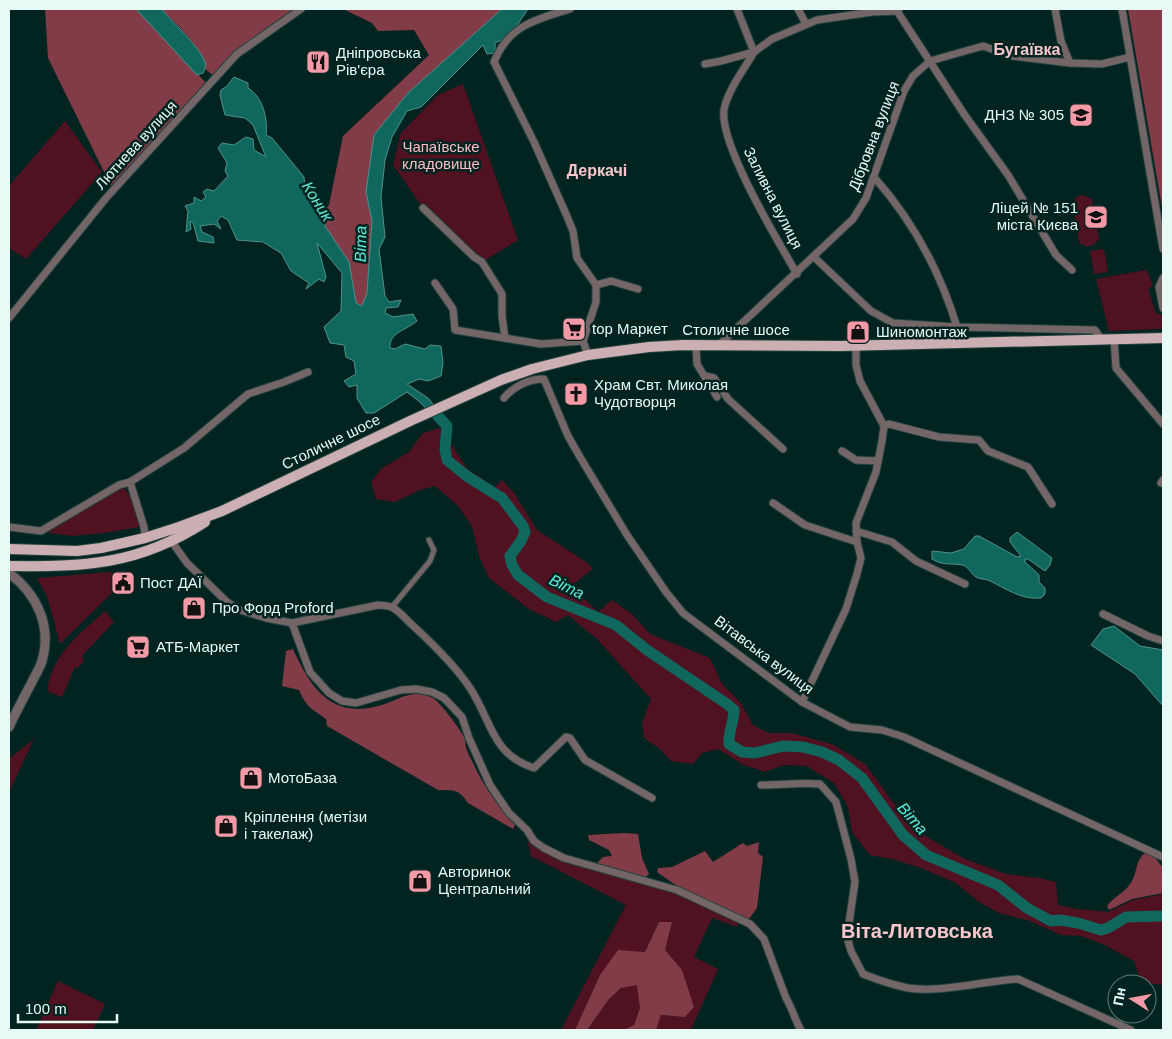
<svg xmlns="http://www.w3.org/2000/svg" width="1172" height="1039" font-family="Helvetica,sans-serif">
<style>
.green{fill:#501121}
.forest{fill:#823c48}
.water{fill:#0f675e;stroke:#50938c}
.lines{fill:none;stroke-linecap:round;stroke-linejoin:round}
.river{stroke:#0f675e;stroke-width:11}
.pedestrian-casing{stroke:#21423e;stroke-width:7}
.minor-casing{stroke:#21423e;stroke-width:9}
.tertiary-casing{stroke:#21423e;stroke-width:11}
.primary-casing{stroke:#21423e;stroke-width:12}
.pedestrian{stroke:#746667;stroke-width:5}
.minor{stroke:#746667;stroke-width:7}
.tertiary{stroke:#746667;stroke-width:9}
.primary{stroke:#ccafb2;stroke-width:10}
.labels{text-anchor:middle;stroke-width:5;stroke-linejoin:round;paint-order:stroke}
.poi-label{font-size:15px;fill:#e7faf6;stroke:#012420;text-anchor:start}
.street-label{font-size:15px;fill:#e7faf6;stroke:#012420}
.park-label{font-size:15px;fill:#ffbdc5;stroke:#012420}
.neighbourhood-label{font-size:16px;font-weight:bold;fill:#fac6cb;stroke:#012420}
.water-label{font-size:16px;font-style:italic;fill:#5cefdd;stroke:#012420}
.district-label{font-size:20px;font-weight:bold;fill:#fac6cb;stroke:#012420}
</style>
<rect width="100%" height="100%" fill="#012420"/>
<g class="green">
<polygon points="463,84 518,240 482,262 423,208 393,165 401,133 438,95"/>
<polygon points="65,121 102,172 26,259 9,248 9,186"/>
<polygon points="1083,195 1092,199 1099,239 1094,245 1086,247 1079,242 1072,203 1077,197"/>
<polygon points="1104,249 1108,272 1094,274 1090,251"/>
<polygon points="1146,270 1149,275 1153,286 1148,289 1156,313 1162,315 1163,326 1161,329 1109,331 1096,279"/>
<polygon points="450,425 451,444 468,470 483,479 494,488 502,480 514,493 537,530 586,562 593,569 571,586 598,612 612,600 632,614 650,634 710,658 722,684 740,702 753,725 768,733 792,733 834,745 865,764 893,802 920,833 965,859 1006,874 1039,878 1056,882 1058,905 1077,909 1108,912 1133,900 1163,894 1163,985 1141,982 1134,961 1105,945 1081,936 1061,935 1030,921 999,913 979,902 956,883 921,868 892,859 870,855 852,832 848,807 834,783 807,766 784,765 765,772 744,765 718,749 702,753 693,764 671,761 660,749 644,738 642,723 651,699 597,639 568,615 556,622 529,609 489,578 479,556 472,526 457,505 435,486 420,490 395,502 376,499 371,482 381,469 409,452 423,433"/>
<polygon points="112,488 124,488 131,497 140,527 104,533 72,536 42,532"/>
<polygon points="110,572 121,574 111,584 115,590 60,644 47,596 37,578"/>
<path d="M105,611l9,11 -32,34 2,5 -6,7 -3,-1 -13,30 -13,-5c-2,-6 0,-9 1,-15 10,-29 33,-46 55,-66z"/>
<polygon points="34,739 9,792 9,759"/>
<polygon points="526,833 538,846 561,861 621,875 644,884 676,892 739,921 737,927 712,918 694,957 718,969 691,1030 656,1030 661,1015 685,1017 682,970 665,950 672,922 659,922 645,952 600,975 575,1030 561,1030 626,905 531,856"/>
<polygon points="58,981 105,1004 93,1030 36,1030"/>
<polygon points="638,984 640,1008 634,1025 623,1030 587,1030 609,999 621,988"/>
</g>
<g class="forest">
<polygon points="45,9 136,9 206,83 111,186 48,58"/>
<path d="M161,9h140l-64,45 -22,23 -10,-8c-1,-20 -30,-46 -44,-60z"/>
<polygon points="343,9 502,9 408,93 374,135 366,192 372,221 367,293 362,306 356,303 349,262 325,226 324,211 329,205 343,136 429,55 414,30 378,31 372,23"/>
<polygon points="1128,9 1163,9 1163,213"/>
<path d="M293,649c17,38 38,70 85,57 20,-5 33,-19 55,-8 7,4 27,31 31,39 2,3 1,7 2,11 4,10 10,21 15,31 10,17 21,32 34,46l-2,4 -45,-26c-10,-15 -14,-12 -30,-13l-111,-64 -1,-7c-15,-11 -19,-11 -27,-29l-17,-4 4,-35z"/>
<polygon points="624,833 638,834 642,858 649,874 644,879 596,864 603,857 612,856 609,850 589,840 588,835"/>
<polygon points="759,842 758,853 763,857 757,908 749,919 677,886 657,872 658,868 672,867 705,851 713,862 743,843 747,846"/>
<path d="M1145,853l9,3 9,12v25l-31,6 -23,11 -2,-4c7,-10 19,-13 25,-25 5,-9 4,-22 13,-28z"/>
<polygon points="659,922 672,922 665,950 682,970 694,1007 685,1017 661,1015 656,1030 623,1030 634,1025 640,1008 637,985 621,988 609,999 587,1030 575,1030 600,975 618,950 645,952"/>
</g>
<g class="water">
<path d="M136,9h25c10,11 40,40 44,53 1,4 0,8 -2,11l-6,2z"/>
<path d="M502,9h26l-18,27 -15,7v10l-8,1 -4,-9 -62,62 -14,4 -15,26 -7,23 -4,37 4,40 -6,12 6,47 4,6 12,-2 -3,7 -12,1 -1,5 8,4 20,-3 4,7c-10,9 -28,11 -27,27l5,1 10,-5 20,5 5,-4 11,1 2,17 -2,13 -13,5 -9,-2 -12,5 21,14 22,27 -7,2 -23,-25 -13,-10 -33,21h-8l-9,-15v-13l-8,2 -5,-6 12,-7 -2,-13 -8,-4 -2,-12 -14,-2 -6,-16 17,-16 1,-38 -25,-30 9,34 -2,5 -5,-3 -13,10 3,-6 -18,-12 -10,-18 -18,-11 -26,-2 -9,-20 -7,-4 -4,5 4,8 -7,-5 -14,2 2,6 11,5 1,6 -16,-2 -5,-19h-3l1,7 -5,3 2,-21 -3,-5 9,-3v-6l7,4 5,-4 -3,-5 4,-3 7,2 14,-15 -3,-5 2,-8 -9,-15 4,-5 12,2 12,-8 7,2 1,11 12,7 -13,-32 -8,-7 -20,-3 -5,-20 1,-5 5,-3 8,-10 14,6v5c15,9 20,31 18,47l6,3 32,39 1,11 19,23 1,15 24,36 7,41 6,3 5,-13 5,-72 -6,-29 8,-57 34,-42z"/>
<path d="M1017,532l35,26 -2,7 -5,6 -17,-12h-3v3l14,13v7l6,6v6l-4,4c-20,2 -36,-10 -53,-18 -4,-1 -8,-1 -12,-3 -4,-2 -6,-8 -11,-11 -9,-4 -21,1 -33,-7v-8l19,2 13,-4 11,-13h4l38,21 4,-1 -11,-14v-4z"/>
<polygon points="1114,626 1140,646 1163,650 1163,706 1135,674 1091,645 1103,629"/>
</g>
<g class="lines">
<path class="river" d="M437,415l10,11 -2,23 2,11 21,17 34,21 21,28 2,6 -4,9 -11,15 2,9 6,10 29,22 69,28 31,25 80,54 7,6c0,12 -6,22 -5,34l13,8 13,1 28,-7 20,1 19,5 17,8 23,18 41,57 23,20 72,30 29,23 24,13 9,-1 18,3 23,7 7,-2 18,-11 37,-1"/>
<g class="pedestrian-casing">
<polyline id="pedestrian" points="392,607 430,561 434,550 429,540"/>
</g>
<g class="minor-casing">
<g id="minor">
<path d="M570,9c-35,11 -61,16 -76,53l40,80 32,72 7,17 4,27 19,27v17l-13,39 5,14"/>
<polyline points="737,9 754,52"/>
<polyline points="798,9 806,24"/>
<polyline points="1055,9 1061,41 1070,63"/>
<polyline points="1122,9 1163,249"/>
<polyline points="897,11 964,114 1008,175 1056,255 1072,270"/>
<path d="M754,52c-9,16 -27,39 -30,58 -5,34 54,131 73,164"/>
<polyline points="705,64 721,61 754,52 772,39 817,20 872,12 897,11 899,9"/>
<path d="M874,177c39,44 66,94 83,150"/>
<polyline points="423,208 474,257 482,262 502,294 502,316 505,338"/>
<polyline points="814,257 871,311 893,323 957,327 1095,330 1101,339"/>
<polyline points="1163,278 1159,287 1163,308"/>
<polyline points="435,283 453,309 455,330 541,344 583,341"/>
<polyline points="596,285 611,281 638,289"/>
<polyline points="9,318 106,198 237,54 301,9"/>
<polyline points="1114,339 1116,368 1163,424"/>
<polyline points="720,344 853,219 866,198 904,91 913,76 930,61 983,46 1012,56 1070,63 1102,64 1130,57"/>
<polyline points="696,345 697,364 717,397"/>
<polyline points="705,376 714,378 728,399 783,449"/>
<path d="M504,398c10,-12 25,-19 40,-19l24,57 12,21 47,78 39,57 17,21 119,89 48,25 32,3 22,7 259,120"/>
<polyline points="884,426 889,424 939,437 979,440 988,451 1028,467 1052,504"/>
<polyline points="842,451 856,460 878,461"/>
<polyline points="130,482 144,527 145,538"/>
<polyline points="1161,483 1163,480"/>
<polyline points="773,503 805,525 857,542"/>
<polyline points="9,527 41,531 119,485 130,482 184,448 248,394 284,382 308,372"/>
<polyline points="856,531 892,542 916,561 965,584"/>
<path d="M172,542l15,21 40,39 13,8 26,8 26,5 86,-18c5,1 11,0 15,3 6,3 12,10 17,15 22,20 44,41 60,65 22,33 21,66 64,80l32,-31 4,1 15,22 67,38"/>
<polyline points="1103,614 1148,636 1163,641"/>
<path d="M292,623l18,49 19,21 13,8 14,2 45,-13 15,-1 16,3 12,6 18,19 7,21 21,47 19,28 18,17 7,11 10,7 20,10 113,32 73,34 14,15 22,59c6,10 9,22 15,32"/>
<polyline points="802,702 846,609 857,574 861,558 857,542 856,523 876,472 882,441 884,426 860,381 856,365 856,345"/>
<path d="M761,785c20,0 40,-3 59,-1l16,18 15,57 4,23 -8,55 4,14 12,23c15,6 30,11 45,14 32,5 76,-7 110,-9l113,51"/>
</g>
</g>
<g class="tertiary-casing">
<path id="tertiary" d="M9,573c28,21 43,53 33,88 -2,7 -7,14 -10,21 -8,15 -16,30 -23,45"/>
</g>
<g class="primary-casing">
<g id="primary">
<polyline points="9,549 77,551 101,548 145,538 179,527 222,511 410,421 501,380 532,369 588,355 649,347 683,345 841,346 1163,338"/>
<path d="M9,566c75,1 130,-1 196,-44"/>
</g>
</g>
<use href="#pedestrian" class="pedestrian"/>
<use href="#minor" class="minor"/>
<use href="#tertiary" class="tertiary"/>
<use href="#primary" class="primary"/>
</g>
<defs>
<g id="restaurant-square" transform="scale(1.25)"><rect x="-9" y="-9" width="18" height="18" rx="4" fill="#f49aa7" stroke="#012420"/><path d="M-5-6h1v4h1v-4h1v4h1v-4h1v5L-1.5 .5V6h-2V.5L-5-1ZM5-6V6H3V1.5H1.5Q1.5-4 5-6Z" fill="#111"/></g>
<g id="school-square" transform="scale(1.25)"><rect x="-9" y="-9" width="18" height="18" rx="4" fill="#f49aa7" stroke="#012420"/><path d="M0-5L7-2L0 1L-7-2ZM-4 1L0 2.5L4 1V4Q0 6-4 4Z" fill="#111"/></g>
<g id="supermarket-square" transform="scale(1.25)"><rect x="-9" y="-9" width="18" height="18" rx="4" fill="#f49aa7" stroke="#012420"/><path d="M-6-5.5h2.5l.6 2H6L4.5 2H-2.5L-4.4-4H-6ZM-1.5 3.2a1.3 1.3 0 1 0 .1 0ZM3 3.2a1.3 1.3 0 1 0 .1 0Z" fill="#111"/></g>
<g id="shop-square" transform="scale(1.25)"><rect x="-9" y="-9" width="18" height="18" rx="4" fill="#f49aa7" stroke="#012420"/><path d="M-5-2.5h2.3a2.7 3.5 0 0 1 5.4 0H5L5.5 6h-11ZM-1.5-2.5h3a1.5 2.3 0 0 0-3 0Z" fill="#111"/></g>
<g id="church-square" transform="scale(1.25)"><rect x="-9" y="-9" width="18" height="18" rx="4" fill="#f49aa7" stroke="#012420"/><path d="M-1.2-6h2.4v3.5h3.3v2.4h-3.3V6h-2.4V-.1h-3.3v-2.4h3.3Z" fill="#111"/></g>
<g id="civic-square" transform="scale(1.25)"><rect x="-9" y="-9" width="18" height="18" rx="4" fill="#f49aa7" stroke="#012420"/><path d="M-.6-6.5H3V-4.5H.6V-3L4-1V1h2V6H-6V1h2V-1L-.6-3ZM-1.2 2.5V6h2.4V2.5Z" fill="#111"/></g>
</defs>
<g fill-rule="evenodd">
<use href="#restaurant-square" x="318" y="62"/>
<use href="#school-square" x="1081" y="115"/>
<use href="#school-square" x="1096" y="217"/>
<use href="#supermarket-square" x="574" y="329"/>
<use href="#shop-square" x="858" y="332"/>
<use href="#church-square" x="576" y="394"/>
<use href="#civic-square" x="123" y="583"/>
<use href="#shop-square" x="194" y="608"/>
<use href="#supermarket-square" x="138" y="647"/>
<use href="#shop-square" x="251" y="778"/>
<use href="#shop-square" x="226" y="826"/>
<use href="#shop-square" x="420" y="881"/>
</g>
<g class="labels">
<g class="poi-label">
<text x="336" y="58">Дніпровська<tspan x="336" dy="17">Рів'єра</tspan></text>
<text x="1064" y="120" text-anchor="end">ДНЗ № 305</text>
<text x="1078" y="213" text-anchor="end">Ліцей № 151<tspan x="1078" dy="17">міста Києва</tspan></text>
<text x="592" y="334">top Маркет</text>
<text x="876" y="337">Шиномонтаж</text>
<text x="594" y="390">Храм Свт. Миколая<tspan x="594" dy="17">Чудотворця</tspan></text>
<text x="140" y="588">Пост ДАЇ</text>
<text x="212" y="613">Про Форд Proford</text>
<text x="156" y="652">АТБ-Маркет</text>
<text x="268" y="783">МотоБаза</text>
<text x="244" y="822">Кріплення (метізи<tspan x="244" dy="17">і такелаж)</tspan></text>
<text x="438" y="877">Авторинок<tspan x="438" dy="17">Центральний</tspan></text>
</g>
<g class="street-label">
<text transform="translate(874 136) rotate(-69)" y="5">Дібровна вулиця</text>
<text transform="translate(136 145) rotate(-48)" y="5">Лютнева вулиця</text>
<text transform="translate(773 198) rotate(63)" y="5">Заливна вулиця</text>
<text x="736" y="335">Столичне шосе</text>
<text transform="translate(331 442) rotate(-26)" y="5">Столичне шосе</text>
<text transform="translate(764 655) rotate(37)" y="5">Вітавська вулиця</text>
</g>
<g class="park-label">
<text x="441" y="152">Чапаївське<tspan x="441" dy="17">кладовище</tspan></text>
</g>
<g class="neighbourhood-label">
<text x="1027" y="55">Бугаївка</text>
<text x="597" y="176">Деркачі</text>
</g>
<g class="water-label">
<text transform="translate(318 201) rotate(58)" y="6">Коник</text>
<text transform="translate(360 244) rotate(-89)" y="6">Віта</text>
<text transform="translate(567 586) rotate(26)" y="6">Віта</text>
<text transform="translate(913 818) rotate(49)" y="6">Віта</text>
</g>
<g class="district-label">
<text x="917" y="938">Віта-Литовська</text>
</g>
</g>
<rect width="1172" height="1039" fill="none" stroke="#e7faf6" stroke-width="20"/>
<g transform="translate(1132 999) rotate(281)"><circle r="24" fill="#012420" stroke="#5d7a76"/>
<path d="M0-4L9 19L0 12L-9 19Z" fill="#f49aa7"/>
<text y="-8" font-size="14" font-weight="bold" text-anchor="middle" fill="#e7faf6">Пн</text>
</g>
<path d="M18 1014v8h99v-8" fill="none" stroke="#e7faf6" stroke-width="2.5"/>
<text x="25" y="1014" font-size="15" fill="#e7faf6" stroke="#012420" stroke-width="4" paint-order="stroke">100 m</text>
</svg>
